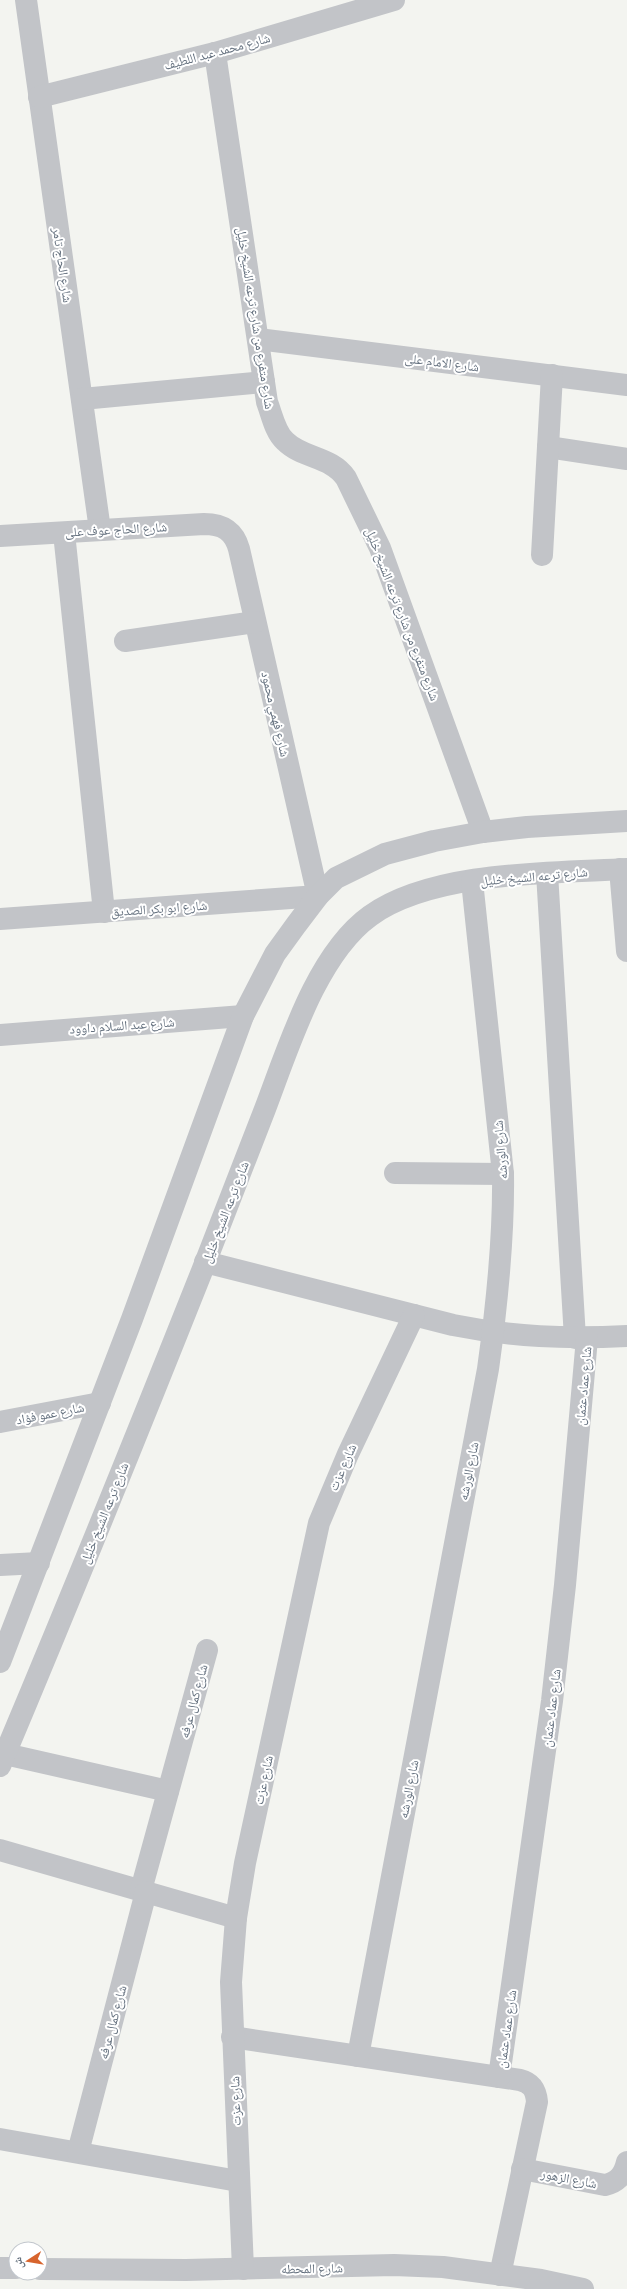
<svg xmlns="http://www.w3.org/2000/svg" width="627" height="2289" font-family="Karla,'Noto Naskh Arabic',sans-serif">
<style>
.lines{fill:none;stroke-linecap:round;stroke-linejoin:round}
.minor{stroke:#c2c4c8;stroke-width:22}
.labels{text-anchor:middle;stroke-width:4;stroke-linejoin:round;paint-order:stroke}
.street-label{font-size:13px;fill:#65717f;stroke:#fff}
</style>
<rect width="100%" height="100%" fill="#f3f4f0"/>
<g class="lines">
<g class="minor">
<polyline points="26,0 100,530"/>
<path d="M215,53l52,349c5,13 8,30 18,39 18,18 46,15 61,37l34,70 103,284"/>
<polyline points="39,97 215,53 394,0"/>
<polyline points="258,339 627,385"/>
<polyline points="82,399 264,382"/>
<polyline points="548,447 627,459"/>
<polyline points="64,533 104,912"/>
<path d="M0,536l204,-12c19,0 30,7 35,25l79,347 -318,23"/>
<polyline points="542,555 552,375"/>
<polyline points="125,641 255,622"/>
<polyline points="620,869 627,951"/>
<polyline points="547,873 575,1338"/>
<polyline points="0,1035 243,1016"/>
<polyline points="395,1173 503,1174"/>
<path d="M205,1262l248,63c60,12 113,14 174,11"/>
<polyline points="0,1422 100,1403"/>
<polyline points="0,1565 39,1563"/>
<polyline points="0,1662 132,1319 243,1016 275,954 296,925 318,896 336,878 385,854 434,841 483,832 527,827 627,821"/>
<polyline points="5,1754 168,1791"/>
<path d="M0,1766c69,-164 136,-329 202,-495 21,-54 42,-108 63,-162 23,-60 51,-154 105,-193 62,-45 182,-43 257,-47"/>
<polyline points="0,1850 236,1918"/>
<polyline points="141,1890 207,1650"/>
<path d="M232,2037l288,43c12,3 16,10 17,22l-37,173"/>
<path d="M358,2056l130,-687c9,-65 16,-129 15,-195l-31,-293"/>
<polyline points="499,2077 552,1701 565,1585 587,1338"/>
<polyline points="0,2139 238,2181"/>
<polyline points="78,2152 146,1892"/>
<path d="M522,2169l83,16c13,-3 19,-10 22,-23"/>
<polyline points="0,2268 16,2268"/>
<polyline points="40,2269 186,2270 394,2265 443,2267 541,2280 583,2289"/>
<polyline points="243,2269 231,1982 236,1918 245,1863 319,1523 348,1454 414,1315"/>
</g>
</g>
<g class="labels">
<g class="street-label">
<text transform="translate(217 51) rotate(-15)" y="5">شارع محمد عبد اللطيف</text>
<text transform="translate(63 265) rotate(82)" y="5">شارع الحاج تامر</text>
<text transform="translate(256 318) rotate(81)" y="5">شارع متفرع من شارع ترعه الشيخ خليل</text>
<text transform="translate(442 362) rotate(7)" y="5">شارع الامام على</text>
<text transform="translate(116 529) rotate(-3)" y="5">شارع الحاج عوف على</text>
<text transform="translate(403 614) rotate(69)" y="5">شارع متفرع من شارع ترعه الشيخ خليل</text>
<text transform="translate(276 714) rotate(77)" y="5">شارع فهمي محمود</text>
<text transform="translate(534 876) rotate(-5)" y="5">شارع ترعه الشيخ خليل</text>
<text transform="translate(159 908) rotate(-4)" y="5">شارع ابو بكر الصديق</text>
<text transform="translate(122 1025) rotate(-4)" y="5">شارع عبد السلام داوود</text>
<text transform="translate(500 1150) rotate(-95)" y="5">شارع الورشه</text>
<text transform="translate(225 1212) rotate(-69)" y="5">شارع ترعه الشيخ خليل</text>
<text transform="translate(583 1386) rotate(-85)" y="5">شارع عماد عثمان</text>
<text transform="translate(50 1413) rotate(-11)" y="5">شارع عمو فؤاد</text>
<text transform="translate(342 1467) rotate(-66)" y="5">شارع عزت</text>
<text transform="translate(468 1471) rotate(-79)" y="5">شارع الورشه</text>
<text transform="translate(104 1513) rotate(-68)" y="5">شارع ترعه الشيخ خليل</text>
<text transform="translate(193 1701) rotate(-75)" y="5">شارع كمال عرفه</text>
<text transform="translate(551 1708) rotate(-83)" y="5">شارع عماد عثمان</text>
<text transform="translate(263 1780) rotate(-78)" y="5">شارع عزت</text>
<text transform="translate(408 1789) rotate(-79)" y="5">شارع الورشه</text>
<text transform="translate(112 2022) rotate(-75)" y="5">شارع كمال عرفه</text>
<text transform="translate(506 2029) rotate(-82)" y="5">شارع عماد عثمان</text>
<text transform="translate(235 2101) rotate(-92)" y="5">شارع عزت</text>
<text transform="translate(569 2178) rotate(11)" y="5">شارع الزهور</text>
<text transform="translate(312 2268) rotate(-1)" y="5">شارع المحطه</text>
</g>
</g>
<g transform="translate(28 2261) rotate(258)"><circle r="19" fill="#ffffff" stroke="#c1c6cc"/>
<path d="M0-3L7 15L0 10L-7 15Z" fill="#d7642d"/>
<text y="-6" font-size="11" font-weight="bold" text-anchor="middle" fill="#65717f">ش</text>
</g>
</svg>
